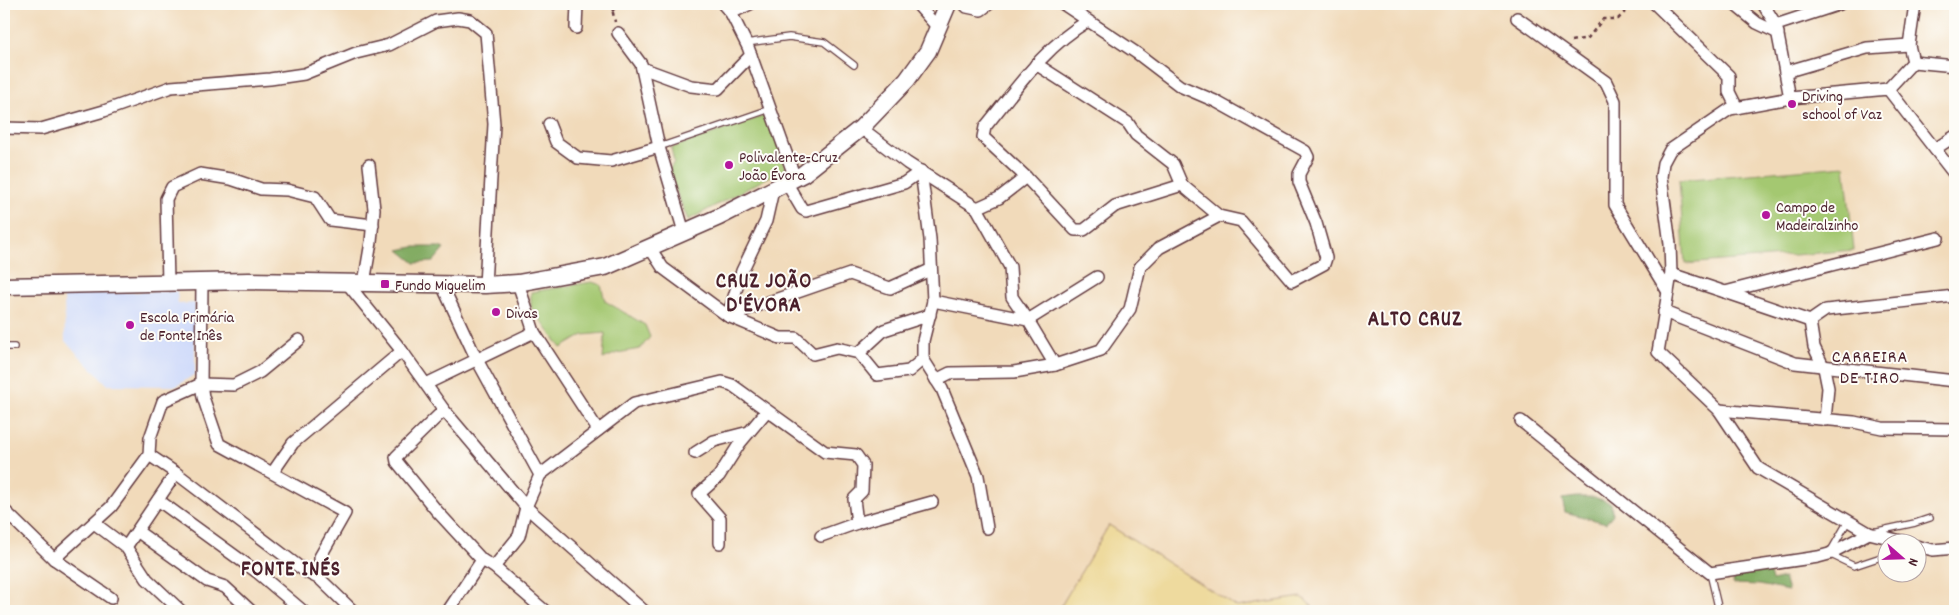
<svg xmlns="http://www.w3.org/2000/svg" width="1959" height="615" font-family="Dekko,sans-serif">
<style>
.built{fill:#cfdafa}
.green{fill:#a4c871;stroke:#77744e}
.forest{fill:#83ac63;stroke:#666647}
.sand{fill:#eeda9e;stroke:#9c7c64}
.lines{fill:none;stroke-linecap:round;stroke-linejoin:round}
.lane-casing{stroke:#633b40;stroke-width:8}
.street-casing{stroke:#633b40;stroke-width:14}
.secondary-casing{stroke:#633b40;stroke-width:19}
.path{stroke:#633b40;stroke-width:2.5;stroke-dasharray:4 4;stroke-linecap:butt}
.lane{stroke:#fff;stroke-width:5.5}
.street{stroke:#fff;stroke-width:11}
.secondary{stroke:#fff;stroke-width:16}
.poi-dot{fill:#b5179e;stroke:#fdfcf7;stroke-width:2}
.labels{text-anchor:middle;stroke-width:4;stroke-linejoin:round;paint-order:stroke}
.poi-label{font-size:16px;fill:#4a1f2b;stroke:#fdfcf7;text-anchor:start}
.neighbourhood-label{font-size:18px;letter-spacing:1px;fill:#4a1f2b;stroke:#fdfcf7}
.district-label{font-size:21px;font-weight:bold;letter-spacing:1px;fill:#4a1f2b;stroke:#fdfcf7}
</style>
<rect width="100%" height="100%" fill="#fdfcf7"/>
<filter id="ink" filterUnits="userSpaceOnUse"><feTurbulence type="fractalNoise" baseFrequency=".02" numOctaves="2"/><feDisplacementMap in="SourceGraphic" scale="10" xChannelSelector="R" yChannelSelector="G"/><feConvolveMatrix kernelMatrix="1 2 1 2 8 2 1 2 1" color-interpolation-filters="sRGB"/></filter>
<filter id="wash" filterUnits="userSpaceOnUse"><feTurbulence type="fractalNoise" baseFrequency=".0096" numOctaves="4" result="noise"/><feDisplacementMap in="SourceGraphic" scale="20" xChannelSelector="R" yChannelSelector="G"/><feGaussianBlur stdDeviation="1.12" result="paint"/><feColorMatrix in="noise" values="0 0 0 0 0 0 0 0 0 0 0 0 0 0 0 0 0 1.4 0 .05"/><feComposite in="paint" operator="in"/></filter>
<g filter="url(#wash)">
<rect width="100%" height="100%" fill="#f1daba"/>
<polygon class="built" points="177,291 178,304 195,303 195,374 177,386 108,385 65,341 64,294"/>
<g class="green">
<polygon points="767,115 786,168 688,220 668,172 674,162 671,148"/>
<polygon points="1845,166 1854,250 1685,264 1679,180"/>
<polygon points="592,282 601,285 605,301 645,325 650,337 640,349 617,353 603,359 605,333 583,335 561,348 531,307 531,292"/>
</g>
<g class="forest">
<polygon points="413,247 439,247 444,249 433,262 415,263 399,250"/>
<polygon points="1577,497 1594,497 1611,503 1613,514 1606,523 1565,512 1562,499"/>
<polygon points="1763,565 1769,571 1772,581 1784,578 1788,591 1760,585 1733,584 1734,576 1749,567"/>
</g>
<polygon class="sand" points="1109,525 1237,607 1302,597 1317,611 1058,611"/>
</g>
<g filter="url(#ink)">
<g class="lines">
<g class="lane-casing">
<g id="lane">
<polyline points="746,43 789,37 824,42 854,65"/>
<polyline points="659,147 770,109"/>
<polyline points="4,347 14,347"/>
<polyline points="1848,521 1829,554 1854,566 1884,556 1886,548"/>
<polyline points="1873,532 1915,523 1930,518"/>
<polyline points="1710,573 1719,611"/>
</g>
</g>
<g class="street-casing">
<g id="street">
<polyline points="723,4 731,13 748,47 795,178"/>
<polyline points="917,4 938,28"/>
<polyline points="964,4 967,7 981,10 989,4"/>
<path d="M1063,4l75,50 42,32 35,15 90,50 3,6 -9,17v8l17,41 10,35 -2,6 -32,17 -51,-60 -22,-5 -37,-31 -67,21 -31,24h-9l-49,-53 -43,-40 2,-10c31,-38 60,-81 103,-106"/>
<polyline points="1655,4 1729,76 1729,92 1737,108"/>
<polyline points="1734,4 1757,23 1778,33"/>
<polyline points="1763,4 1776,25 1790,98 1730,109 1670,150 1663,163 1661,177 1670,244 1671,274 1658,352 1719,410 1758,468 1869,533 1905,542"/>
<polyline points="731,13 750,4"/>
<polyline points="1517,18 1606,82 1615,101 1615,205 1668,292"/>
<polyline points="1776,25 1840,4"/>
<polyline points="576,28 577,4"/>
<polyline points="618,33 641,64 659,147"/>
<polyline points="1913,62 1955,66"/>
<polyline points="1036,64 1128,123 1136,135 1173,164 1182,185"/>
<polyline points="642,68 691,86 718,89 751,55"/>
<polyline points="1785,72 1867,48 1909,45"/>
<polyline points="1888,89 1913,62 1909,45 1915,4"/>
<polyline points="1790,98 1888,89 1955,175"/>
<polyline points="549,124 556,142 578,158 611,161 659,147 684,232"/>
<polyline points="4,128 41,129 104,111 171,87 270,79 304,74 356,53 389,45 436,21 458,18 470,20 486,33 494,124 485,285"/>
<polyline points="861,128 907,163 977,208 1010,267 1012,297 1028,320 1097,277"/>
<polyline points="1935,149 1955,136"/>
<polyline points="786,182 802,209 806,211 904,183 921,171 930,239 933,301 923,341 923,359 942,389 978,476 987,528"/>
<polyline points="977,208 999,198 1026,177"/>
<polyline points="650,248 663,268 728,316 742,271 766,221 773,190"/>
<polyline points="1671,274 1725,292 1938,238"/>
<polyline points="202,282 201,384 203,397 219,444 345,513 320,557 320,579"/>
<polyline points="168,283 166,199 172,187 200,174 231,179 261,189 287,190 315,197 330,220 373,225"/>
<polyline points="347,283 402,351 444,410 526,507 644,611"/>
<polyline points="364,283 371,242 374,209 369,165"/>
<polyline points="518,283 534,332 598,430"/>
<polyline points="442,285 476,358 540,475"/>
<polyline points="1725,292 1810,321"/>
<polyline points="933,301 1028,320 1055,365 1101,350 1130,309 1140,267 1159,248 1219,216"/>
<polyline points="1664,312 1795,363 1955,381"/>
<polyline points="728,316 780,338 796,338 813,354 837,348 859,353 884,330 930,315"/>
<polyline points="728,316 850,274 890,288 930,270"/>
<polyline points="859,353 877,375 909,371 923,359"/>
<polyline points="936,380 950,373 1014,372 1055,365"/>
<polyline points="426,384 534,332"/>
<polyline points="444,410 400,453 396,457 397,462 436,510 482,560 494,567 545,611"/>
<polyline points="1719,410 1854,422 1882,428 1955,429"/>
<polyline points="1825,420 1828,388 1824,368 1814,347 1810,321 1826,310 1955,296"/>
<polyline points="1521,421 1710,573 1818,557 1829,554 1869,533"/>
<polyline points="695,453 714,441 749,432"/>
<polyline points="149,455 176,473 306,572 320,579 353,611"/>
<polyline points="273,472 293,443 402,351"/>
<polyline points="158,500 257,572 303,611"/>
<polyline points="4,510 54,559 111,598"/>
<polyline points="94,523 126,547 147,579 181,611"/>
<polyline points="857,523 932,502"/>
<polyline points="137,531 207,581 225,587 251,611"/>
<polyline points="720,543 720,518 699,494 719,476 740,443 766,412"/>
<polyline points="1916,546 1933,550 1955,548"/>
<polyline points="126,547 176,473"/>
<polyline points="54,559 111,507 149,455 150,438 163,401 201,384 234,385 260,372 299,340"/>
<polyline points="494,567 519,536 526,507 540,475 634,403 722,382 732,385 825,452 856,455 863,465 862,491 854,499 857,523 821,536"/>
<polyline points="448,611 482,560"/>
</g>
</g>
<g class="secondary-casing">
<polyline id="secondary" points="4,286 249,281 485,285 518,283 605,267 719,217 803,174 861,128 907,80 928,51 948,4"/>
</g>
<g class="path">
<polyline points="427,4 436,8"/>
<polyline points="611,4 615,22"/>
<polyline points="612,11 619,4"/>
<polyline points="1571,41 1588,38 1603,19 1618,19 1633,4"/>
</g>
<use href="#lane" class="lane"/>
<use href="#street" class="street"/>
<use href="#secondary" class="secondary"/>
</g>
</g>
<g class="poi-dot">
<circle cx="1792" cy="104" r="5"/>
<circle cx="729" cy="165" r="5"/>
<circle cx="1766" cy="215" r="5"/>
<rect x="380" y="279" width="10" height="10" rx="2.5"/>
<circle cx="496" cy="312" r="5"/>
<circle cx="130" cy="325" r="5"/>
</g>
<g class="labels">
<g class="poi-label">
<text x="1802" y="101">Driving<tspan x="1802" dy="18">school of Vaz</tspan></text>
<text x="739" y="162">Polivalente-Cruz<tspan x="739" dy="18">João Évora</tspan></text>
<text x="1776" y="212">Campo de<tspan x="1776" dy="18">Madeiralzinho</tspan></text>
<text x="395" y="290">Fundo Miguelim</text>
<text x="506" y="318">Divas</text>
<text x="140" y="322">Escola Primária<tspan x="140" dy="18">de Fonte Inês</tspan></text>
</g>
<g class="neighbourhood-label">
<text x="1870" y="362">CARREIRA<tspan x="1870" dy="21">DE TIRO</tspan></text>
</g>
<g class="district-label">
<text x="764" y="287">CRUZ JOÃO<tspan x="764" dy="24">D'ÉVORA</tspan></text>
<text x="1415" y="325">ALTO CRUZ</text>
<text x="291" y="575">FONTE INÉS</text>
</g>
</g>
<rect width="1959" height="615" fill="none" stroke="#fdfcf7" stroke-width="20"/>
<g transform="translate(1902 558) rotate(110)"><circle r="24" fill="#fdfcf7" stroke="#b5a4a5"/>
<path d="M0-4L9 19L0 12L-9 19Z" fill="#b5179e"/>
<text y="-8" font-size="14" font-weight="bold" text-anchor="middle" fill="#4a1f2b">N</text>
</g>
</svg>
